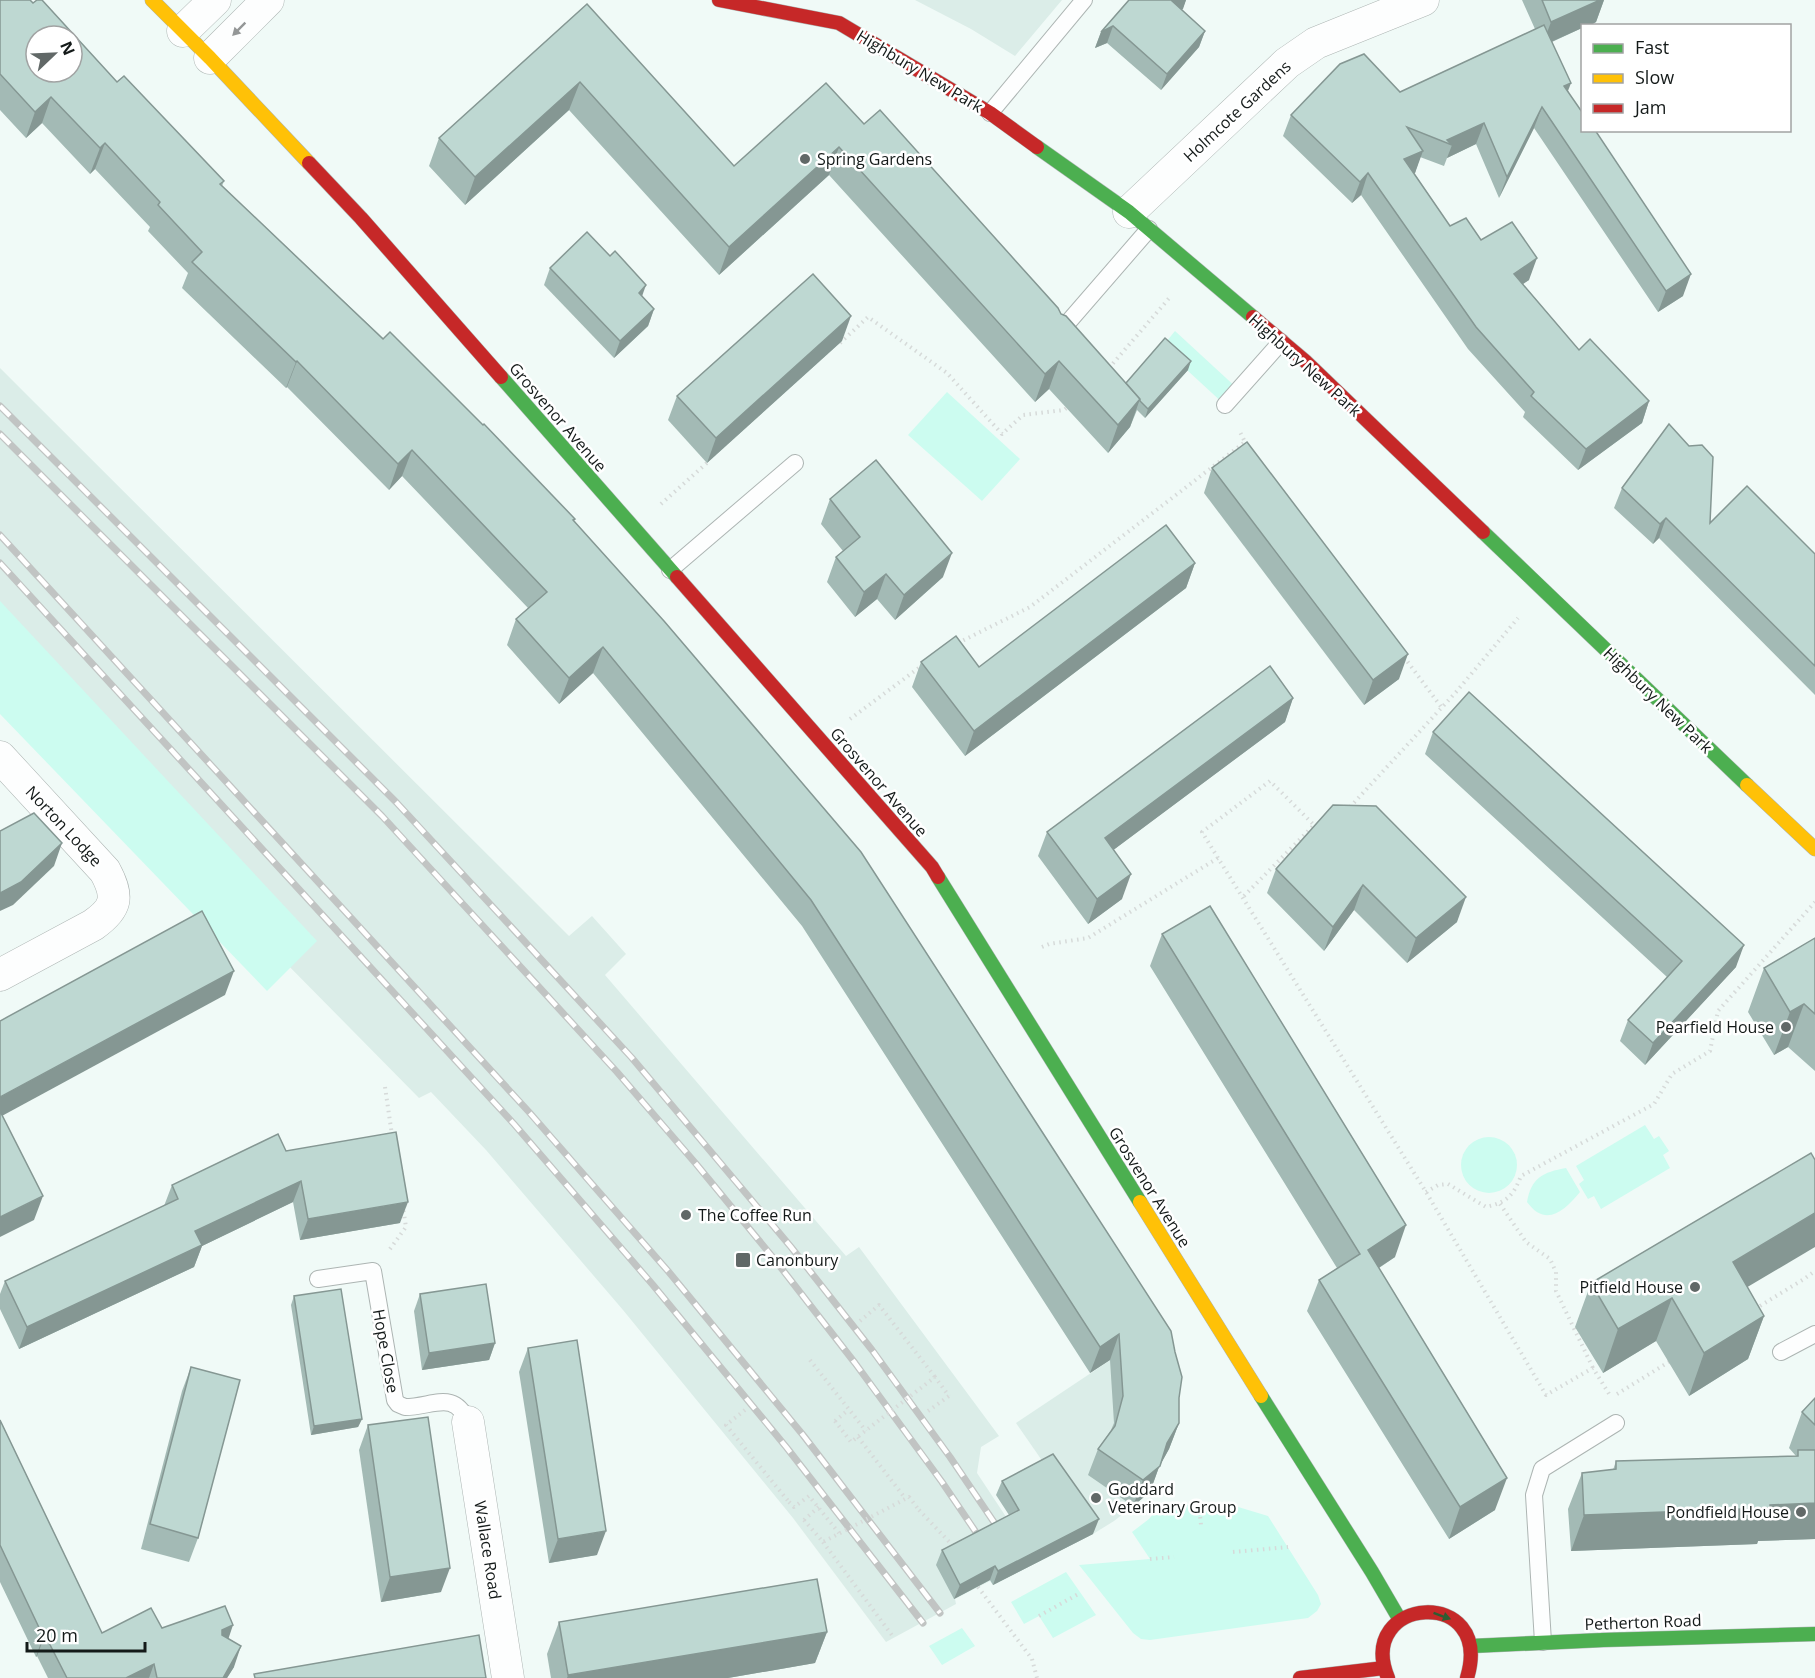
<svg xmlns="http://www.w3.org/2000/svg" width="1815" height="1678" font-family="'Open Sans',sans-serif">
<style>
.built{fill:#dbede8}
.green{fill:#ccfcf0}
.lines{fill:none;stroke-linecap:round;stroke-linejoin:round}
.lane-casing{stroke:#adb5b3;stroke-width:18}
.street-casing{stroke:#adb5b3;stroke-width:33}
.fast-casing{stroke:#adb5b3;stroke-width:15}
.slow-casing{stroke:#adb5b3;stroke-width:15}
.jam-casing{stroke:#adb5b3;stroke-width:15}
.path{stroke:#d6dad9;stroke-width:4;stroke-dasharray:1.5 4.5;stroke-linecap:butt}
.lane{stroke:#fdfefe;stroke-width:16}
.street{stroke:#fdfefe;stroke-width:32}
.fast{stroke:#4caf50;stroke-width:14}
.slow{stroke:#ffc107;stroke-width:14}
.jam{stroke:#c62828;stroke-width:14}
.rail-casing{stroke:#c1c4c3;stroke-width:7}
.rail{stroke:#fff;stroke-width:4.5;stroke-dasharray:14;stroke-linecap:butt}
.path-bridge{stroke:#d6dad9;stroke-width:4;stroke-dasharray:1.5 4.5;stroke-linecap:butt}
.wall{fill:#a3bab5}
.shaded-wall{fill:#859793}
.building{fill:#bed8d2;stroke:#859793;stroke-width:1.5;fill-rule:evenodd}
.oneway{fill:#949797}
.oneway2{fill:#2d5d32}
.poi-dot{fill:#616867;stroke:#fff;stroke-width:2}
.labels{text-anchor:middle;stroke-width:5;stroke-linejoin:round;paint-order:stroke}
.street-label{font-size:16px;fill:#141a19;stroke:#fff}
.poi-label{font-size:16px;fill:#141a19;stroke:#fff;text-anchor:start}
</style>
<rect width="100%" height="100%" fill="#f0faf7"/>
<g class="built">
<polygon points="915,0 1062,0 1015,56 971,29"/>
<polygon points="0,368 569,936 592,916 626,954 605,975 846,1256 859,1247 999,1436 981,1447 977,1473 1036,1562 993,1585 990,1581 978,1587 955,1599 956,1604 886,1642 793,1518 623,1310 486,1150 431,1092 419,1098 0,673"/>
<polygon points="1148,1335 1133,1506 1114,1521 1093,1534 1016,1423"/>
</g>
<g class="green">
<polygon points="1175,331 1239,390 1225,405 1162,347"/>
<polygon points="947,392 1020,459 982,501 908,435"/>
<polygon points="0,601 317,941 267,991 0,714"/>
<polygon points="1645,1125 1654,1139 1659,1136 1669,1151 1663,1155 1670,1168 1601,1209 1594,1196 1588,1199 1579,1184 1584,1180 1576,1166"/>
<circle cx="1489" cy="1165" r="28"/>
<path d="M1566,1168l14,24c-16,19 -34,36 -53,10 4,-24 16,-30 39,-34z"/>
<polygon points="1225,1503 1268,1516 1318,1595 1321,1604 1317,1611 1308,1618 1150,1640 1141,1639 1133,1633 1079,1565 1150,1559 1132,1532 1149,1519 1160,1506"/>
<polygon points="1066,1572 1096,1615 1053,1638 1039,1616 1024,1624 1011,1602"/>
<polygon points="962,1628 975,1646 942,1665 929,1646"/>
</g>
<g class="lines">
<g class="lane-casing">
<g id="lane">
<polyline points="990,113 1084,0"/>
<polyline points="1058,334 1149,229"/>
<polyline points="1225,405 1281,342"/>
<polyline points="670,570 795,463"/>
<path d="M318,1279l55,-8 22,129 3,4 7,3c28,0 49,-18 63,15"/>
<polyline points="1781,1352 1815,1334"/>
<polyline points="1543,1642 1534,1495 1542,1469 1616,1423"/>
</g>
</g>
<g class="street-casing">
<g id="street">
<polyline points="183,31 215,0"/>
<polyline points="210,58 268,0"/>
<polyline points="1129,212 1287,63 1316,43 1423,0"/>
<path d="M0,757l105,114c14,26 12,37 -12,54l-93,50"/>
<polyline points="468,1422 508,1678"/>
</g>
</g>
<g class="fast-casing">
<g id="fast">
<polyline points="1037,147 1129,212 1253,317"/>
<polyline points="501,377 677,577"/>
<polyline points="1483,532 1747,785"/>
<polyline points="938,877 1140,1202"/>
<polyline points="1261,1396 1372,1572 1400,1620"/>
<polyline points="1472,1646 1603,1640 1815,1634"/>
</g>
</g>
<g class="slow-casing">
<g id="slow">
<polyline points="152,0 210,58 309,163"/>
<polyline points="1747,785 1815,849"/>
<polyline points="1140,1202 1261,1396"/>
</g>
</g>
<g class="jam-casing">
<g id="jam">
<polyline points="719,0 839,23 990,113 1037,147"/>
<polyline points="309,163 361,218 501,377"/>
<polyline points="1253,317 1305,361 1483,532"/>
<polyline points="677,577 932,867 938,877"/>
<polyline points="1300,1678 1384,1668"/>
<path d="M1388,1678c-34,-82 107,-93 79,0"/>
</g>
</g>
<g class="path">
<polyline points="840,343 868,317 947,373 1002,434 1023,415 1064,410 1069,406"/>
<polyline points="1109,368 1171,296"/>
<polyline points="661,504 709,461"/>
<polyline points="958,643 1030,607 1245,442 1239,430"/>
<polyline points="1404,657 1442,708"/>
<polyline points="850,719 924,664"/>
<polyline points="1350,807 1457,691 1518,618"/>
<polyline points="1218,858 1202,832 1270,781 1314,825 1243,897"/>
<polyline points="1042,947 1049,944 1088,938 1218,858 1426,1192 1546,1395 1593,1368 1611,1397"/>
<polyline points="385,1087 392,1135"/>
<path d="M1426,1192l12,-7 10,-1 38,23c21,-5 27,-11 35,-31l133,-72 18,-30 38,-23 8,-40 97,-109"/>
<polyline points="1500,1204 1526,1242 1550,1259 1556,1272 1556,1291 1593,1368"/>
<polyline points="390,1249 406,1227 403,1208"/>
<polyline points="1755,1309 1804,1279 1815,1271"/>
<polyline points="860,1321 879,1305 935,1377"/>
<polyline points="810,1360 866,1431"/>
<polyline points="1617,1394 1672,1360"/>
<polyline points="745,1410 726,1425 789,1502"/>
<polyline points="928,1411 949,1396"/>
<polyline points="835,1421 847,1411"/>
<polyline points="858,1437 905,1498"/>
<polyline points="1199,1505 1201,1525"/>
<polyline points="919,1510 955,1548"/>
<polyline points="804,1520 821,1505"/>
<polyline points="823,1542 894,1638"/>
<polyline points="1233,1552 1288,1547"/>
<polyline points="1150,1559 1174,1557"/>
<polyline points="978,1587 1032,1659 1037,1678"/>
<polyline points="1039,1616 1080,1593"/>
</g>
<use href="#lane" class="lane"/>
<use href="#street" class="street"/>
<use href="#fast" class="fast"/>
<use href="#slow" class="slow"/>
<use href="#jam" class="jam"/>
<g class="rail-casing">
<g id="rail">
<polyline points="0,406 396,802 632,1058 791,1247 872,1350 950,1457 1004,1537"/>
<polyline points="0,434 382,816 617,1072 697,1165 775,1260 855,1363 942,1482 986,1547"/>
<polyline points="0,535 529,1112 668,1271 803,1435 940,1613"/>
<polyline points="0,563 514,1124 653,1285 787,1448 923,1623"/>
</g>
</g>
<use href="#rail" class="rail"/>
<g class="path-bridge">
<polyline points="835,1421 851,1442 935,1377 949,1396"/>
<polyline points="789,1502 794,1507 809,1496 839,1533"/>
<polyline points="804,1520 823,1542 909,1497 919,1510"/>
</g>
</g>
<g class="wall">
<polygon points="0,0 117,82 224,181 222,186 575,519 574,520 1179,1398 1179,1423 1169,1449 1159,1467 1150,1492 1133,1506 1088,1475 1098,1449 1111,1430 1114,1423 1110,1360 1090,1373 802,926 593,673 559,704 507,645 516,619 528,608 402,476 389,490 287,387 286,388 182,288 188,273 148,231 150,227 95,169 90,174 42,123 26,138 0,110"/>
<polygon points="1129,0 1186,0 1182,10 1205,31 1199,47 1161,90 1107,43 1095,48 1101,32"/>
<polygon points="1522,0 1604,0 1596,22 1589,26 1582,26 1582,28 1552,42 1568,91 1683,296 1658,312 1534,128 1499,198 1476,144 1447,158 1444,166 1420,157 1415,173 1414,173 1450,226 1481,240 1529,280 1523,284 1579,350 1649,401 1642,423 1578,470 1523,417 1525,412 1468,349 1361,195 1352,203 1283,136 1291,115 1400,92 1535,29"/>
<polygon points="587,4 734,166 864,124 1061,314 1126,383 1188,370 1145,418 1137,410 1130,427 1108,453 1049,389 1035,402 829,175 719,275 569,110 465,205 429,166 439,138"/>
<polygon points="550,268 642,296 654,309 648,326 614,358 544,285"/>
<polygon points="842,341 707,463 668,420 677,396"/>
<polygon points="1212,468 1399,679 1364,705 1204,493"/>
<polygon points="1622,488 1710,523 1815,554 1815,695 1659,538 1653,544 1614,508"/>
<polygon points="830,499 943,577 895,620 877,599 855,617 827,582 836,557 843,551 821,524"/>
<polygon points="1195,563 1186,588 965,756 912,687 921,662 979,667"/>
<polygon points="1293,698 1285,722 1113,850 1122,899 1088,924 1038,856 1047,832"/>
<polygon points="1433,732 1736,967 1645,1065 1620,1041 1628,1020 1667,977 1425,754"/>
<polygon points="1333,805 1457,922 1407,963 1354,910 1324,951 1267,893 1276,869"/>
<polygon points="1162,934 1395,1257 1379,1268 1495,1510 1449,1539 1307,1311 1319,1280 1337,1268 1150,966"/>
<polygon points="1815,938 1815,1071 1788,1047 1774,1055 1748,1012 1764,968"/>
<polygon points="286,1151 400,1223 300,1240 293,1202 202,1246 194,1267 19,1349 0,1309 0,1294 5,1281 164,1206 172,1185"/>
<polygon points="1591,1283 1747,1287 1764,1316 1748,1359 1689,1396 1656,1341 1603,1373 1575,1327"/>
<polygon points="420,1294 495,1343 489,1360 422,1370 414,1311"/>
<polygon points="294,1296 362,1419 358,1427 311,1435 291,1305"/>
<polygon points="528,1348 597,1555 549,1563 519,1372"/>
<polygon points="191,1367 198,1538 189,1562 141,1549 182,1391"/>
<polygon points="1815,1398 1815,1539 1758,1541 1757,1544 1571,1551 1568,1509 1582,1473 1613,1470 1616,1461 1796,1456 1789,1448 1802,1412"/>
<polygon points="0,1420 102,1633 162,1628 228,1639 234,1667 227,1678 48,1678 37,1656 36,1657 0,1582"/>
<polygon points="368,1425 441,1592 381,1602 359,1450"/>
<polygon points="1002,1481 1093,1534 993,1585 990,1580 954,1599 936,1565 942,1550 1009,1515 996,1495"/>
<polygon points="559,1622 827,1632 815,1663 728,1678 551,1678 547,1654"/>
</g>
<g class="shaded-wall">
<polygon points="1171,0 1186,0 1183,9 1165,17"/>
<polygon points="1600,0 1604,0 1596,22 1589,26 1582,26 1582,28 1542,46 1551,22"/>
<polygon points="1113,26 1107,43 1095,48 1101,32"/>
<polygon points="1205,31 1199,47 1161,90 1167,74"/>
<polygon points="580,82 569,110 465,205 475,177"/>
<polygon points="1571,83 1563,104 1564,86"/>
<polygon points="51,97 42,123 26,138 35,112"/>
<polygon points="1542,107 1534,128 1499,198 1507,177"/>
<polygon points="1484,123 1476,144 1447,158 1452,145 1447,140"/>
<polygon points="105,143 95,169 90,174 100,148"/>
<polygon points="839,147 829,175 719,275 729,247"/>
<polygon points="1423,151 1415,173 1397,181 1404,159"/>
<polygon points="1368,173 1361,195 1352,203 1360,182"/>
<polygon points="1537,258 1529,280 1506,295 1514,274"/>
<polygon points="1691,274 1683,296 1658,312 1666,291"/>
<polygon points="646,285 640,302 639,293"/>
<polygon points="654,309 648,326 614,358 620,341"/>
<polygon points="851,316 842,341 707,463 716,438"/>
<polygon points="297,361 287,387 286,388 296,362"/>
<polygon points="1059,361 1049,389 1035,402 1045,374"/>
<polygon points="1191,361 1188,370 1145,418 1148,409"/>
<polygon points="1140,399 1130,427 1108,453 1118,425"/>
<polygon points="1649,401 1642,423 1578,470 1586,449"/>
<polygon points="412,450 402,476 389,490 398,464"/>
<polygon points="1666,518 1659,538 1653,544 1660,524"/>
<polygon points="952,553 943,577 895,620 904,595"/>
<polygon points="1195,563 1186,588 965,756 974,731"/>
<polygon points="886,574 877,599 855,617 864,592"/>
<polygon points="603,647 593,673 559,704 569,678"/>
<polygon points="1408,654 1399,679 1364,705 1373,680"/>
<polygon points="1293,698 1285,722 1096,863 1105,838"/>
<polygon points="62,843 54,866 13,905 0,911 0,893"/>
<polygon points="1131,874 1122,899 1088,924 1097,899"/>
<polygon points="1363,885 1354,910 1324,951 1333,927"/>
<polygon points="1466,897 1457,922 1407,963 1416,938"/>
<polygon points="1744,945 1736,967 1645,1065 1653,1043"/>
<polygon points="234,971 225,995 0,1117 0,1097"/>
<polygon points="1804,1004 1788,1047 1774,1055 1790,1012"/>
<polygon points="301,1181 293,1202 202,1246 194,1267 19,1349 27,1327 195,1231"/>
<polygon points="43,1196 34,1220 0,1237 0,1217"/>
<polygon points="408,1202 400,1223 300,1240 308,1219"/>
<polygon points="1815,1213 1815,1247 1717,1305 1733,1262"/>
<polygon points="1406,1225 1395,1257 1357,1282 1368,1250"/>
<polygon points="1672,1298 1656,1341 1603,1373 1618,1329"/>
<polygon points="1764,1316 1748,1359 1689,1396 1704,1353"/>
<polygon points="1119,1334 1110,1360 1090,1373 1100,1347"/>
<polygon points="495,1343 489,1360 422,1370 429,1353"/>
<polygon points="362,1419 358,1427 311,1435 314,1426"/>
<polygon points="1179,1423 1169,1449 1159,1467 1150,1492 1133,1506 1143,1480 1167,1443"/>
<polygon points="1507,1478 1495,1510 1449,1539 1460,1507"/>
<polygon points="1815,1503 1815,1539 1758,1541 1757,1544 1571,1551 1584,1515"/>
<polygon points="1099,1519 1093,1534 993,1585 998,1571"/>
<polygon points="606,1531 597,1555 549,1563 558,1539"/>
<polygon points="995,1566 990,1580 954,1599 960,1585"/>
<polygon points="450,1568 441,1592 381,1602 390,1577"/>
<polygon points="233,1625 226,1646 214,1651 222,1630"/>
<polygon points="827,1632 815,1663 728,1678 567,1678 568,1675"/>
<polygon points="45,1635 37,1656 36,1657 43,1636"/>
<polygon points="241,1646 234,1667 227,1678 223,1678"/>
<polygon points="154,1664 149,1678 126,1678"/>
</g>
<g class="building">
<path d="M0,0h30l3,3 4,-3h5l75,82 7,-6 100,105 -4,3 163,155 7,-7 93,93 1,-1 91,95 -2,1 91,101 197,231 310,479 4,21 7,25 -3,21v25l-12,20 -7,23 -17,14 -45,-31 17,-23 8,-30 -4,-62 -19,13 -289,-447 -208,-253 -34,31 -53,-59 31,-27 -135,-142 -14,14 -101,-103 -1,1 -104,-100 10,-10 -44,-47 2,-3 -55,-59 -5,5 -49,-51 -16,15 -35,-38zM36,36h36v36h-36z"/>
<polygon points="1129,0 1173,0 1171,0 1205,31 1167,74 1113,26 1101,32"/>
<polygon points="1542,0 1600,0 1551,22"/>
<polygon points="587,4 734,166 826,83 864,124 880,110 1058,308 1061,314 1066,316 1140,399 1118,425 1059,361 1045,374 839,147 729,247 580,82 475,177 439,138"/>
<polygon points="1544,25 1571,83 1564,86 1582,112 1582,130 1595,130 1691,274 1666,291 1542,107 1507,177 1484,123 1447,140 1452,145 1407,127 1423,151 1404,159 1450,226 1466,218 1481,240 1512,222 1537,258 1514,274 1579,350 1590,339 1649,401 1586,449 1531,396 1534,392 1476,327 1368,173 1360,182 1291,115 1340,64 1364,54 1400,92"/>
<polygon points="587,232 610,256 615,251 646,285 639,293 654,309 620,341 550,268"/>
<polygon points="813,274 851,316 716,438 677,396"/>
<polygon points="1165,338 1191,361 1148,409 1140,401 1140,399 1126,383"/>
<polygon points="1669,424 1689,446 1702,445 1713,457 1710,523 1747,486 1815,554 1815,666 1666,518 1660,524 1622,488"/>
<polygon points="1247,442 1408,654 1373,680 1212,468"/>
<polygon points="876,460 952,553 904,595 886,574 864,592 836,557 860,537 830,499"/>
<polygon points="1166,525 1195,563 974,731 921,662 956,636 979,667"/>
<polygon points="1270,666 1293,698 1105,838 1131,874 1097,899 1047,832"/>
<polygon points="1469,692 1744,945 1653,1043 1628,1020 1682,961 1433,732"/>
<polygon points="1333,805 1376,806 1466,897 1416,938 1363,885 1333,927 1276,869"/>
<polygon points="34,813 62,843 21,882 0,893 0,831"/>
<polygon points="1210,906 1406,1225 1368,1250 1507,1478 1460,1507 1319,1280 1360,1254 1162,934"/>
<polygon points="202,911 234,971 0,1097 0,1021"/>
<polygon points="1815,938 1815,1014 1804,1004 1790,1012 1764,968"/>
<polygon points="0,1111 43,1196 0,1217"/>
<polygon points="396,1132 408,1202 308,1219 301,1181 195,1231 202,1245 27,1327 5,1281 178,1199 172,1185 278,1134 286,1151"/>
<polygon points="1811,1153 1815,1160 1815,1213 1733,1262 1764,1316 1704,1353 1672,1298 1618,1329 1591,1283"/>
<polygon points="486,1284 495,1343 429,1353 420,1294"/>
<polygon points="341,1289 362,1419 314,1426 294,1296"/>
<polygon points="577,1340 606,1531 558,1539 528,1348"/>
<polygon points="191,1367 240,1380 198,1538 150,1524"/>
<polygon points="1815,1398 1815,1425 1802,1412"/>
<polygon points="428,1417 450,1568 390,1577 368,1425"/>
<polygon points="0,1420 102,1633 151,1608 162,1628 225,1606 233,1625 222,1630 222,1635 241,1646 223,1678 157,1678 154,1664 126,1678 67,1678 45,1635 43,1636 0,1545"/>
<polygon points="1798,1450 1815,1450 1815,1503 1770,1505 1770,1508 1584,1515 1582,1473 1616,1469 1616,1461 1798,1456"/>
<polygon points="1053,1454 1099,1519 998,1571 995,1566 960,1585 942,1550 1019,1510 1002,1481"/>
<polygon points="817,1579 827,1632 568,1675 559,1622"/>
<polygon points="479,1635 486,1678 255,1678 254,1674"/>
</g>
<defs><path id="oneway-solid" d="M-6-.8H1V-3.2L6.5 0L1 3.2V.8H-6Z" transform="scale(1.5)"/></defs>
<use class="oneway" href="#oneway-solid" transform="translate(239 29) rotate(135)"/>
<use class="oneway2" href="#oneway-solid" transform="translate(1442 1616) rotate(20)"/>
<g class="poi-dot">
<circle cx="805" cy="159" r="6"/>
<circle cx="1786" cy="1027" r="6"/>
<circle cx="686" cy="1215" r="6"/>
<rect x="735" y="1252" width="16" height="16" rx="3"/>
<circle cx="1695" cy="1287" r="6"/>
<circle cx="1096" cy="1498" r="6"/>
<circle cx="1801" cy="1512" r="6"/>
</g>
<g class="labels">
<g class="street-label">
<text transform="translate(920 71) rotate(31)" y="6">Highbury New Park</text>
<text transform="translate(1237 111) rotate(-43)" y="6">Holmcote Gardens</text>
<text transform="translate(1305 365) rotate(42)" y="6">Highbury New Park</text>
<text transform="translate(558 417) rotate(49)" y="6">Grosvenor Avenue</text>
<text transform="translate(1658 700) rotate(44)" y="6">Highbury New Park</text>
<text transform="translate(879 782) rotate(49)" y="6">Grosvenor Avenue</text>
<text transform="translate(64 826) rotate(47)" y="6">Norton Lodge</text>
<text transform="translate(1150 1187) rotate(58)" y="6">Grosvenor Avenue</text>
<text transform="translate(386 1351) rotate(80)" y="6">Hope Close</text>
<text transform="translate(488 1550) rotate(81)" y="6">Wallace Road</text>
<text transform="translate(1643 1622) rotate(-2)" y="6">Petherton Road</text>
</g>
<g class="poi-label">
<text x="817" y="165">Spring Gardens</text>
<text x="1774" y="1033" text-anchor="end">Pearfield House</text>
<text x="698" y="1221">The Coffee Run</text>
<text x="756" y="1266">Canonbury</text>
<text x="1683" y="1293" text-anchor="end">Pitfield House</text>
<text x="1108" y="1495">Goddard<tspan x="1108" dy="18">Veterinary Group</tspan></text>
<text x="1789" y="1518" text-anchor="end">Pondfield House</text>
</g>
</g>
<rect x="1581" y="24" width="210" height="108" fill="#ffffff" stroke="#a1a3a3" stroke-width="1.5"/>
<rect x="1593" y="44" width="30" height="9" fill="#4caf50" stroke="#a1a3a3" stroke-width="1.5"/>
<text x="1635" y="54" font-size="18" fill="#141a19">Fast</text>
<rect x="1593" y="74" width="30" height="9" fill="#ffc107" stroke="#a1a3a3" stroke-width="1.5"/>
<text x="1635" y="84" font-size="18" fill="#141a19">Slow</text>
<rect x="1593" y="104" width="30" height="9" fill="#c62828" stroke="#a1a3a3" stroke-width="1.5"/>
<text x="1635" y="114" font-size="18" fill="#141a19">Jam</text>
<g transform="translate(54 54) rotate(67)"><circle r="28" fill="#ffffff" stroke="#a1a3a3" stroke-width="1.5"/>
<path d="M0-4.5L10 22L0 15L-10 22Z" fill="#616867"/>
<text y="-9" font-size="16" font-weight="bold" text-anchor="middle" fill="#141a19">N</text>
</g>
<path d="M27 1642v9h118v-9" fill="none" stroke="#141a19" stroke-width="3"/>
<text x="36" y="1642" font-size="18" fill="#141a19" stroke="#ffffff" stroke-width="4.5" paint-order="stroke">20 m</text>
</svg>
